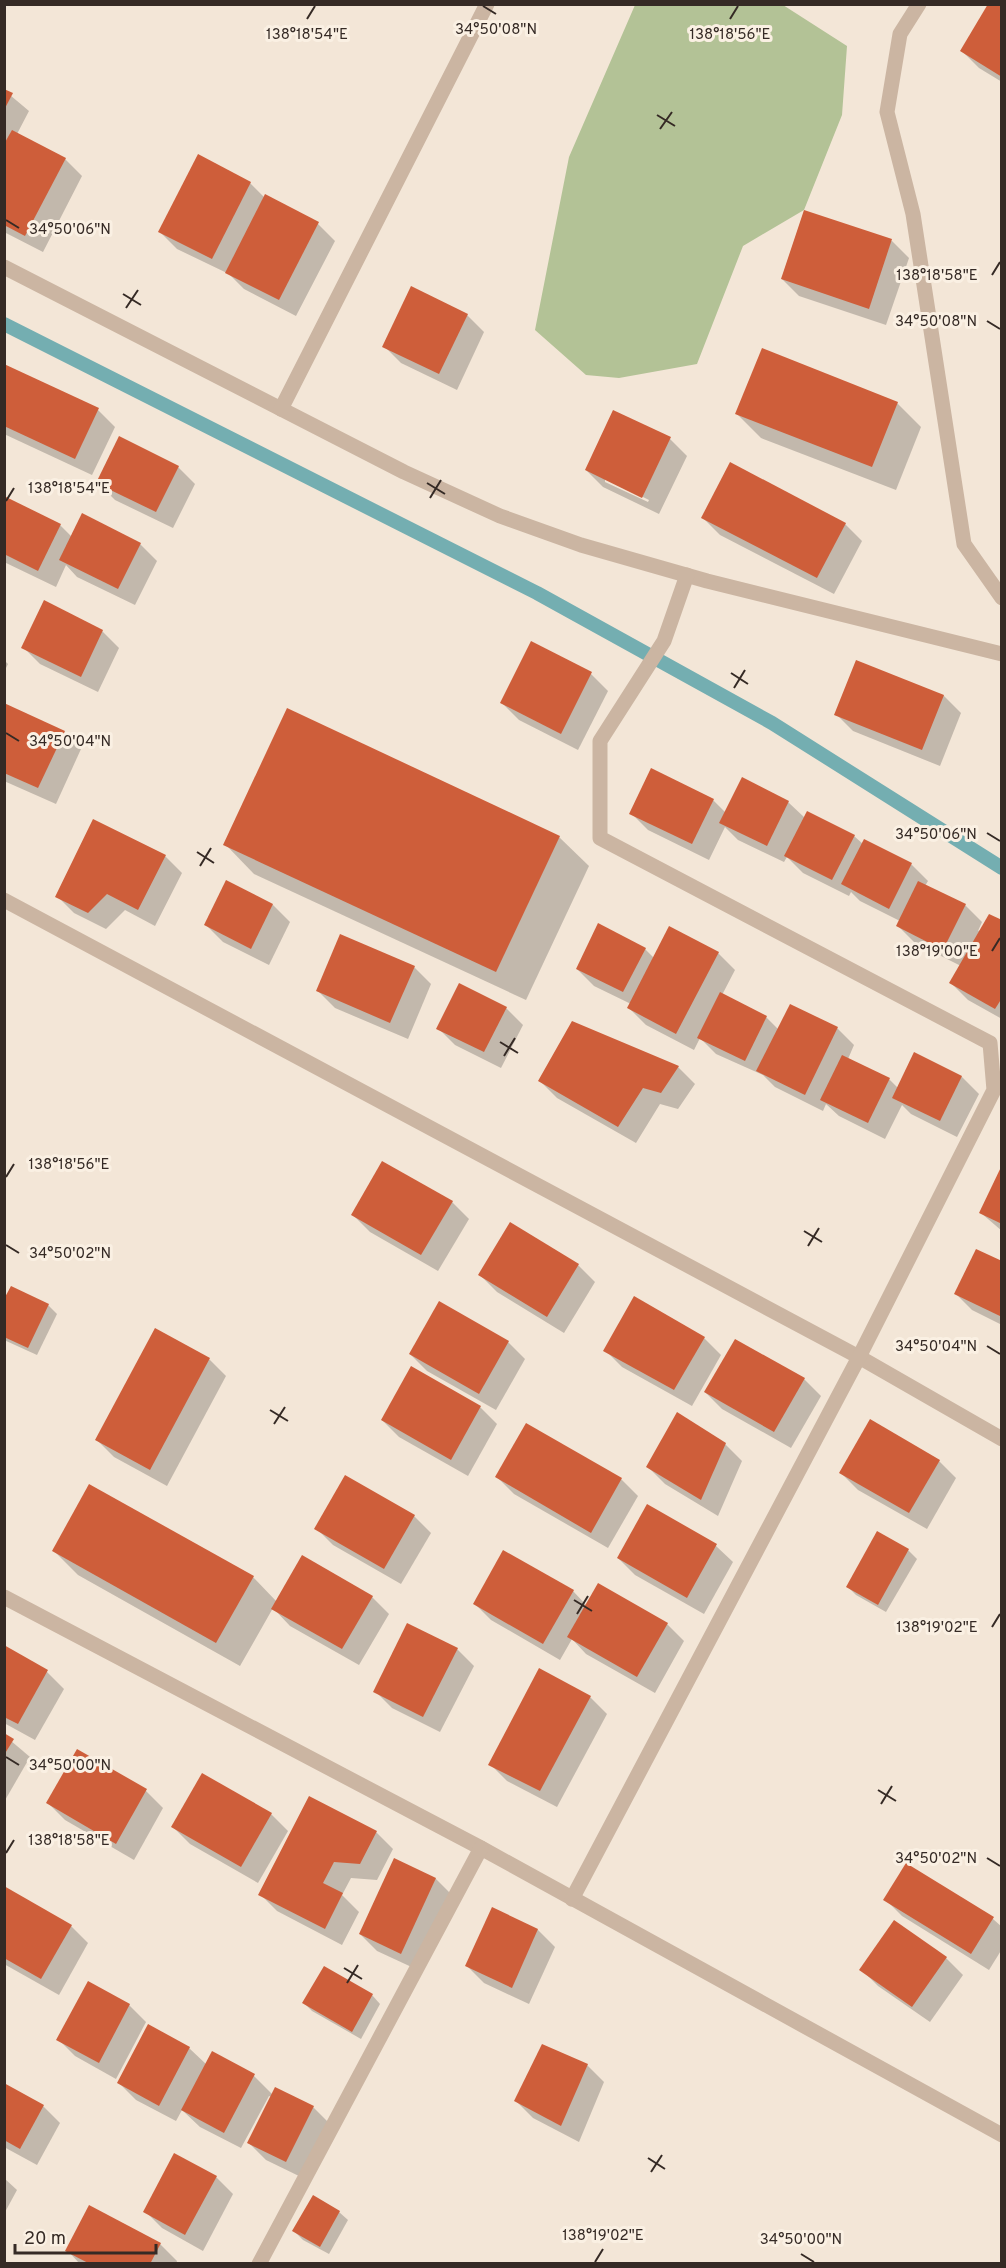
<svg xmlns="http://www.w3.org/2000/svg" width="1006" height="2268" font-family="Overpass,sans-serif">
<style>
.green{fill:#b3c296}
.shadow{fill:#0003;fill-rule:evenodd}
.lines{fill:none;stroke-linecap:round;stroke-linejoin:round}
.stream{stroke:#74aeb1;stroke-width:14}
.building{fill:#ce5e3a}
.minor{stroke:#cbb5a2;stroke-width:15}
.ticks{fill:none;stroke:#352a25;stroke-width:2}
.ticks-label{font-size:15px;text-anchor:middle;fill:#352a25;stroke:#faf0e3;stroke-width:6;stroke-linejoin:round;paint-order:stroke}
</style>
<rect width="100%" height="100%" fill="#f3e6d7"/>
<polygon class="green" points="635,5 783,5 847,46 842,115 804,210 743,246 697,364 619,378 586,375 535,330 569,157"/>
<g class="shadow">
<polygon points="1002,4 1002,82 979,68 962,51"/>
<polygon points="4,90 29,111 17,134 65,159 82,176 43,252 4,232"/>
<polygon points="250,183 265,198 318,224 335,241 296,316 244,289 229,274 177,249 160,232"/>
<polygon points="805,212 892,241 909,258 886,325 799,296 782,279"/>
<polygon points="467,315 484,332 457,390 401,363 384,346"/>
<polygon points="4,366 98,410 115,427 92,475 4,434"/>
<polygon points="897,403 921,427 896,490 761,438 737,414"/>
<path d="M670,439l17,17 -28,58 -56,-27 -17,-17zM605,478l44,22 -1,2 -43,-20z"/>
<polygon points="178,467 195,484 173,528 115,500 98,483"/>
<polygon points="4,497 60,525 72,537 140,544 157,561 135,605 77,577 66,565 56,587 4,562"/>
<polygon points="703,518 845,524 862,541 834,594 720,535"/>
<polygon points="102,631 119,648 98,692 40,664 23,647"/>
<polygon points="532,643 591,674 608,691 578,750 519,720 502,703"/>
<polygon points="4,660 8,664 4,672"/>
<polygon points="857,662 944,696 961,713 940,766 853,731 836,714"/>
<polygon points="4,705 64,732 81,749 56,804 4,781"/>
<polygon points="713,800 726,813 788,802 805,818 854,836 863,844 911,864 928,881 925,886 965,905 982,922 978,931 1002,922 1002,1019 968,1000 951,983 961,966 915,943 898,926 900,921 860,901 851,892 849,896 803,873 787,857 784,862 738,840 725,827 709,860 648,830 631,813"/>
<polygon points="94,821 165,856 182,873 155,926 125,910 106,929 74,913 57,896"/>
<polygon points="559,837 589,866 526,1000 254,874 225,844"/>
<polygon points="227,882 273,905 290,922 269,965 223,942 206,925"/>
<polygon points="645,949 654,958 718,953 735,970 722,995 766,1017 779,1030 837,1028 854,1045 848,1059 889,1079 898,1088 915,1054 962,1077 979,1094 957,1137 911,1114 902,1105 885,1139 839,1116 826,1104 823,1111 775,1087 763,1075 716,1054 700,1038 694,1050 646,1025 629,1008 631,1004 594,986 577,969"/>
<polygon points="414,967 431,984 408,1039 335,1008 318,991"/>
<polygon points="506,1008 523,1025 501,1068 455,1045 438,1028"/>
<polygon points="573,1023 678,1067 695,1084 678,1109 660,1104 636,1143 557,1098 540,1081"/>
<polygon points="1001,1169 1002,1231 981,1213"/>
<polygon points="452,1202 469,1219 438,1271 370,1232 353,1215"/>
<polygon points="1002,1263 1002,1325 972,1310 955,1293"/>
<polygon points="578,1265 595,1282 564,1333 497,1292 480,1275"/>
<polygon points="4,1303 48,1305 57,1314 37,1355 4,1340"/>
<polygon points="704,1338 721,1355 692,1406 622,1367 605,1350"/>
<polygon points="508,1342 525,1359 496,1410 427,1371 410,1354"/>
<polygon points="209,1359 226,1376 167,1486 114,1457 97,1440"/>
<polygon points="804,1379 821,1396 791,1448 722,1409 705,1392"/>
<polygon points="480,1407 497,1424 468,1476 399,1437 382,1420"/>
<polygon points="725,1444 742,1461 718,1516 665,1484 648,1467"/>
<polygon points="939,1461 956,1478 927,1529 858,1490 841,1473"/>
<polygon points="345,1477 414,1516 431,1533 401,1584 333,1545 316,1528"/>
<polygon points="497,1477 621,1479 638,1496 608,1548 514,1494"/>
<polygon points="648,1506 716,1546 733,1562 704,1614 635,1575 618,1558"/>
<polygon points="878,1533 908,1550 917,1559 886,1612 856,1595 848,1587"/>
<polygon points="54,1551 253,1577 277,1602 372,1597 389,1614 359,1665 290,1626 273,1608 240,1666 78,1575"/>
<polygon points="573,1591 587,1606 667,1624 684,1641 655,1693 586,1654 572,1639 560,1660 491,1620 474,1603"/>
<polygon points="4,1647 47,1672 64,1689 35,1740 4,1723"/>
<polygon points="457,1649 474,1666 440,1732 392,1708 375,1691"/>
<polygon points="590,1697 607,1714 557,1807 507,1781 490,1764"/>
<polygon points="4,1735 30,1757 4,1802"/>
<polygon points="77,1751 146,1791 163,1808 134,1860 65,1820 48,1803"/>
<polygon points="271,1814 288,1831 258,1883 190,1844 173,1827"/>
<polygon points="376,1832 393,1849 377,1880 351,1878 342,1895 359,1912 342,1945 277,1911 260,1894"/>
<polygon points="394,1860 436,1879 453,1896 418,1970 377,1951 360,1934"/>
<polygon points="906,1865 993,1919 1002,1927 1002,1949 989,1970 902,1916 885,1899"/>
<polygon points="4,1888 71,1926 88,1943 59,1995 4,1964"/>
<polygon points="493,1909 538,1930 555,1947 529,2004 484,1983 467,1966"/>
<polygon points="894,1922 946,1958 963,1975 930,2022 878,1986 861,1969"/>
<polygon points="88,1983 129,2005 146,2022 116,2079 75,2056 58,2039"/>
<polygon points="372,1995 380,2004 361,2039 312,2011 304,2003"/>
<polygon points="189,2048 207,2065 213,2054 254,2076 273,2095 313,2107 330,2124 303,2178 266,2160 249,2143 272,2097 269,2096 241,2148 200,2127 182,2110 176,2121 136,2100 119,2083"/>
<polygon points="587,2065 604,2082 579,2142 533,2118 516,2101"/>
<polygon points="4,2085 43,2106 60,2123 37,2165 4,2147"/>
<polygon points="216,2177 233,2194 203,2251 162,2228 145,2211"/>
<polygon points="4,2178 17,2190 4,2214"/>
<polygon points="339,2212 348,2220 329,2254 303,2240 294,2231"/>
<polygon points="160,2244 177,2261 176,2264 80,2264 67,2250"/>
</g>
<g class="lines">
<polyline class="stream" points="4,324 537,593 772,723 1002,868"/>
</g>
<g class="building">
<polygon points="988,4 1002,4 1002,77 960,51"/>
<polygon points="4,89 13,93 4,110"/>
<polygon points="12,130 66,158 25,236 4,225 4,144"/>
<polygon points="198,154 251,182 212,259 158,232"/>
<polygon points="265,194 319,222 279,300 225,273"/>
<polygon points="804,210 892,239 869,309 781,279"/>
<polygon points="411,286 468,314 439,374 382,347"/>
<polygon points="762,348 898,402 872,467 735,414"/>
<polygon points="4,364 99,408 75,459 4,426"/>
<polygon points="613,410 671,437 642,498 585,470"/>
<polygon points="119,436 179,466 156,512 96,483"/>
<polygon points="730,462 846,523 817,578 701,518"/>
<polygon points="4,496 61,524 38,571 4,554"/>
<polygon points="82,513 141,543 118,589 59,560"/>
<polygon points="44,600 103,630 81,677 21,648"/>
<polygon points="531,641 592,672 561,734 500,703"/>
<polygon points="856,660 944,695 922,750 834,715"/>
<polygon points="4,703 65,731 38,788 4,773"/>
<polygon points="287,708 560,836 496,972 223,845"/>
<polygon points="651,768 714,799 692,844 629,814"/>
<polygon points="742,777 789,801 767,846 719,823"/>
<polygon points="807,811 855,835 832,880 784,856"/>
<polygon points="93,819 166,855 138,910 107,894 88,913 55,897"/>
<polygon points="864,839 912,863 889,909 841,884"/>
<polygon points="226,880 273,904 251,949 204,925"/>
<polygon points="918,881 966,904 943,950 896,926"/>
<polygon points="989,914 1002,920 1002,998 995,1009 949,983"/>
<polygon points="598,923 646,948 623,992 576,969"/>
<polygon points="669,926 719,952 676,1034 627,1008"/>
<polygon points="340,934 415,966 390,1023 316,991"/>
<polygon points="459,983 507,1007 484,1052 436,1029"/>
<polygon points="720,992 767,1016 745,1061 697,1038"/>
<polygon points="790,1004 838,1027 805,1095 756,1071"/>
<polygon points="572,1021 679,1066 661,1093 643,1088 618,1127 538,1081"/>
<polygon points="914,1052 962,1076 940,1121 892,1098"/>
<polygon points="842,1055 890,1078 868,1123 820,1100"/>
<polygon points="382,1161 453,1201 421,1255 351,1215"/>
<polygon points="1002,1165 1002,1224 979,1213"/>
<polygon points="510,1222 579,1264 547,1317 478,1275"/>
<polygon points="976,1249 1002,1261 1002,1317 954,1294"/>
<polygon points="11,1286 49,1304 28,1348 4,1337 4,1299"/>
<polygon points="634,1296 705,1337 674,1390 603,1351"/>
<polygon points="439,1301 509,1341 479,1394 409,1354"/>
<polygon points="155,1328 210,1358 150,1470 95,1440"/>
<polygon points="735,1339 805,1378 774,1432 704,1392"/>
<polygon points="411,1366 481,1406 451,1460 381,1420"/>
<polygon points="677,1412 726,1443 701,1500 646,1467"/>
<polygon points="870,1419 940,1460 909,1513 839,1473"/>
<polygon points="526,1423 622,1478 591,1533 495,1477"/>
<polygon points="345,1475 415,1515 384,1569 314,1529"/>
<polygon points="89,1484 254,1576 216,1643 52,1551"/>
<polygon points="647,1504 717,1544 687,1598 617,1558"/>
<polygon points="877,1531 909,1549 878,1605 846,1587"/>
<polygon points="503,1550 574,1590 543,1644 473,1604"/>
<polygon points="302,1555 373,1596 342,1649 271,1609"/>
<polygon points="598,1583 668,1623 637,1677 567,1637"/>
<polygon points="407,1623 458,1648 423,1717 373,1692"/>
<polygon points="4,1645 48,1670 18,1724 4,1717"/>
<polygon points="539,1668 591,1696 540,1791 488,1765"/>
<polygon points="4,1733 14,1739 4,1755"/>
<polygon points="77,1749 147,1789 116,1844 46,1803"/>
<polygon points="202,1773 272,1813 241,1867 171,1827"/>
<polygon points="309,1796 377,1831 360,1864 334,1862 323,1883 343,1893 325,1929 258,1895"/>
<polygon points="394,1858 436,1878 401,1954 359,1934"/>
<polygon points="906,1863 994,1917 971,1954 883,1900"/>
<polygon points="4,1886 72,1925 41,1979 4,1958"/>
<polygon points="492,1907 538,1929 512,1988 465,1966"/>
<polygon points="894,1920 947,1957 912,2007 859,1970"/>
<polygon points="324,1966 373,1994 352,2032 302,2003"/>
<polygon points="88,1981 130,2004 99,2063 56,2040"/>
<polygon points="148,2024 190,2047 159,2106 117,2083"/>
<polygon points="542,2044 588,2064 561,2126 514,2101"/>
<polygon points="212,2051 255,2074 224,2133 181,2110"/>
<polygon points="4,2083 44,2105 20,2149 4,2140"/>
<polygon points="275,2087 314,2106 286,2162 247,2143"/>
<polygon points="174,2153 217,2176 185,2235 143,2212"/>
<polygon points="313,2195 340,2211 320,2247 292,2231"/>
<polygon points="89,2205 161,2243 150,2264 90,2264 65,2251"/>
</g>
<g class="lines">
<g class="minor">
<polyline points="919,4 900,34 887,112 913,214 964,544 1002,598"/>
<polyline points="4,267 404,472 500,516 581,545 707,581 1002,654"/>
<polyline points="281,409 487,4"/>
<polyline points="4,900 859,1357 1002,1439"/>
<polyline points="4,1597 481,1848 1002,2135"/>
<polyline points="572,1899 859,1357 994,1090 990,1043 600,838 600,741 664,641 687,575"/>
<polyline points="259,2264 481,1848"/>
</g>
</g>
<path class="ticks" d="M483,6l13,8M307,19l8,-13M730,19l8,-13M657,115l18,11M660,129l12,-17M6,220l13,8M992,275l8,-13M123,294l18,11M126,308l12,-18M987,321l13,8M427,483l18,11M430,498l11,-18M6,501l8,-13M731,673l17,11M734,688l11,-18M6,733l13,8M987,833l13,8M197,852l17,11M200,866l11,-18M992,951l8,-13M500,1042l18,11M504,1056l11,-18M6,1177l8,-13M804,1231l18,11M6,1245l13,8M808,1246l11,-18M987,1346l13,8M270,1410l18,11M274,1424l11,-17M574,1600l18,11M577,1614l11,-18M992,1627l8,-13M6,1757l13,8M878,1790l18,11M881,1804l11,-18M6,1853l8,-13M987,1858l13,8M344,1968l18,11M347,1983l11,-18M648,2158l17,11M651,2172l11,-17M801,2254l13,8M595,2262l8,-13"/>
<g class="ticks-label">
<text x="496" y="34">34°50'08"N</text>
<text x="307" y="39">138°18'54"E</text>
<text x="730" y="39">138°18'56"E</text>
<text x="70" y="234">34°50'06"N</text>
<text x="937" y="280">138°18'58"E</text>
<text x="936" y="326">34°50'08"N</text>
<text x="69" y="493">138°18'54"E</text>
<text x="70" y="746">34°50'04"N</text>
<text x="936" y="839">34°50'06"N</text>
<text x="937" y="956">138°19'00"E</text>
<text x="69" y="1169">138°18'56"E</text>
<text x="70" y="1258">34°50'02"N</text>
<text x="936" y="1351">34°50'04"N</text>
<text x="937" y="1632">138°19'02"E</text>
<text x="70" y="1770">34°50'00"N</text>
<text x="69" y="1845">138°18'58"E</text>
<text x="936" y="1863">34°50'02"N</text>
<text x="603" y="2240">138°19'02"E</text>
<text x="801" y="2244">34°50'00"N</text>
</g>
<rect width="1006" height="2268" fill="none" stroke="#352a25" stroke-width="12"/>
<path d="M15 2244v9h141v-9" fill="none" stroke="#352a25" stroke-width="3"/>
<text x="24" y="2244" font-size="18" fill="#352a25" stroke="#faf0e3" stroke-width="4.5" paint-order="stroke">20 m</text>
</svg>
